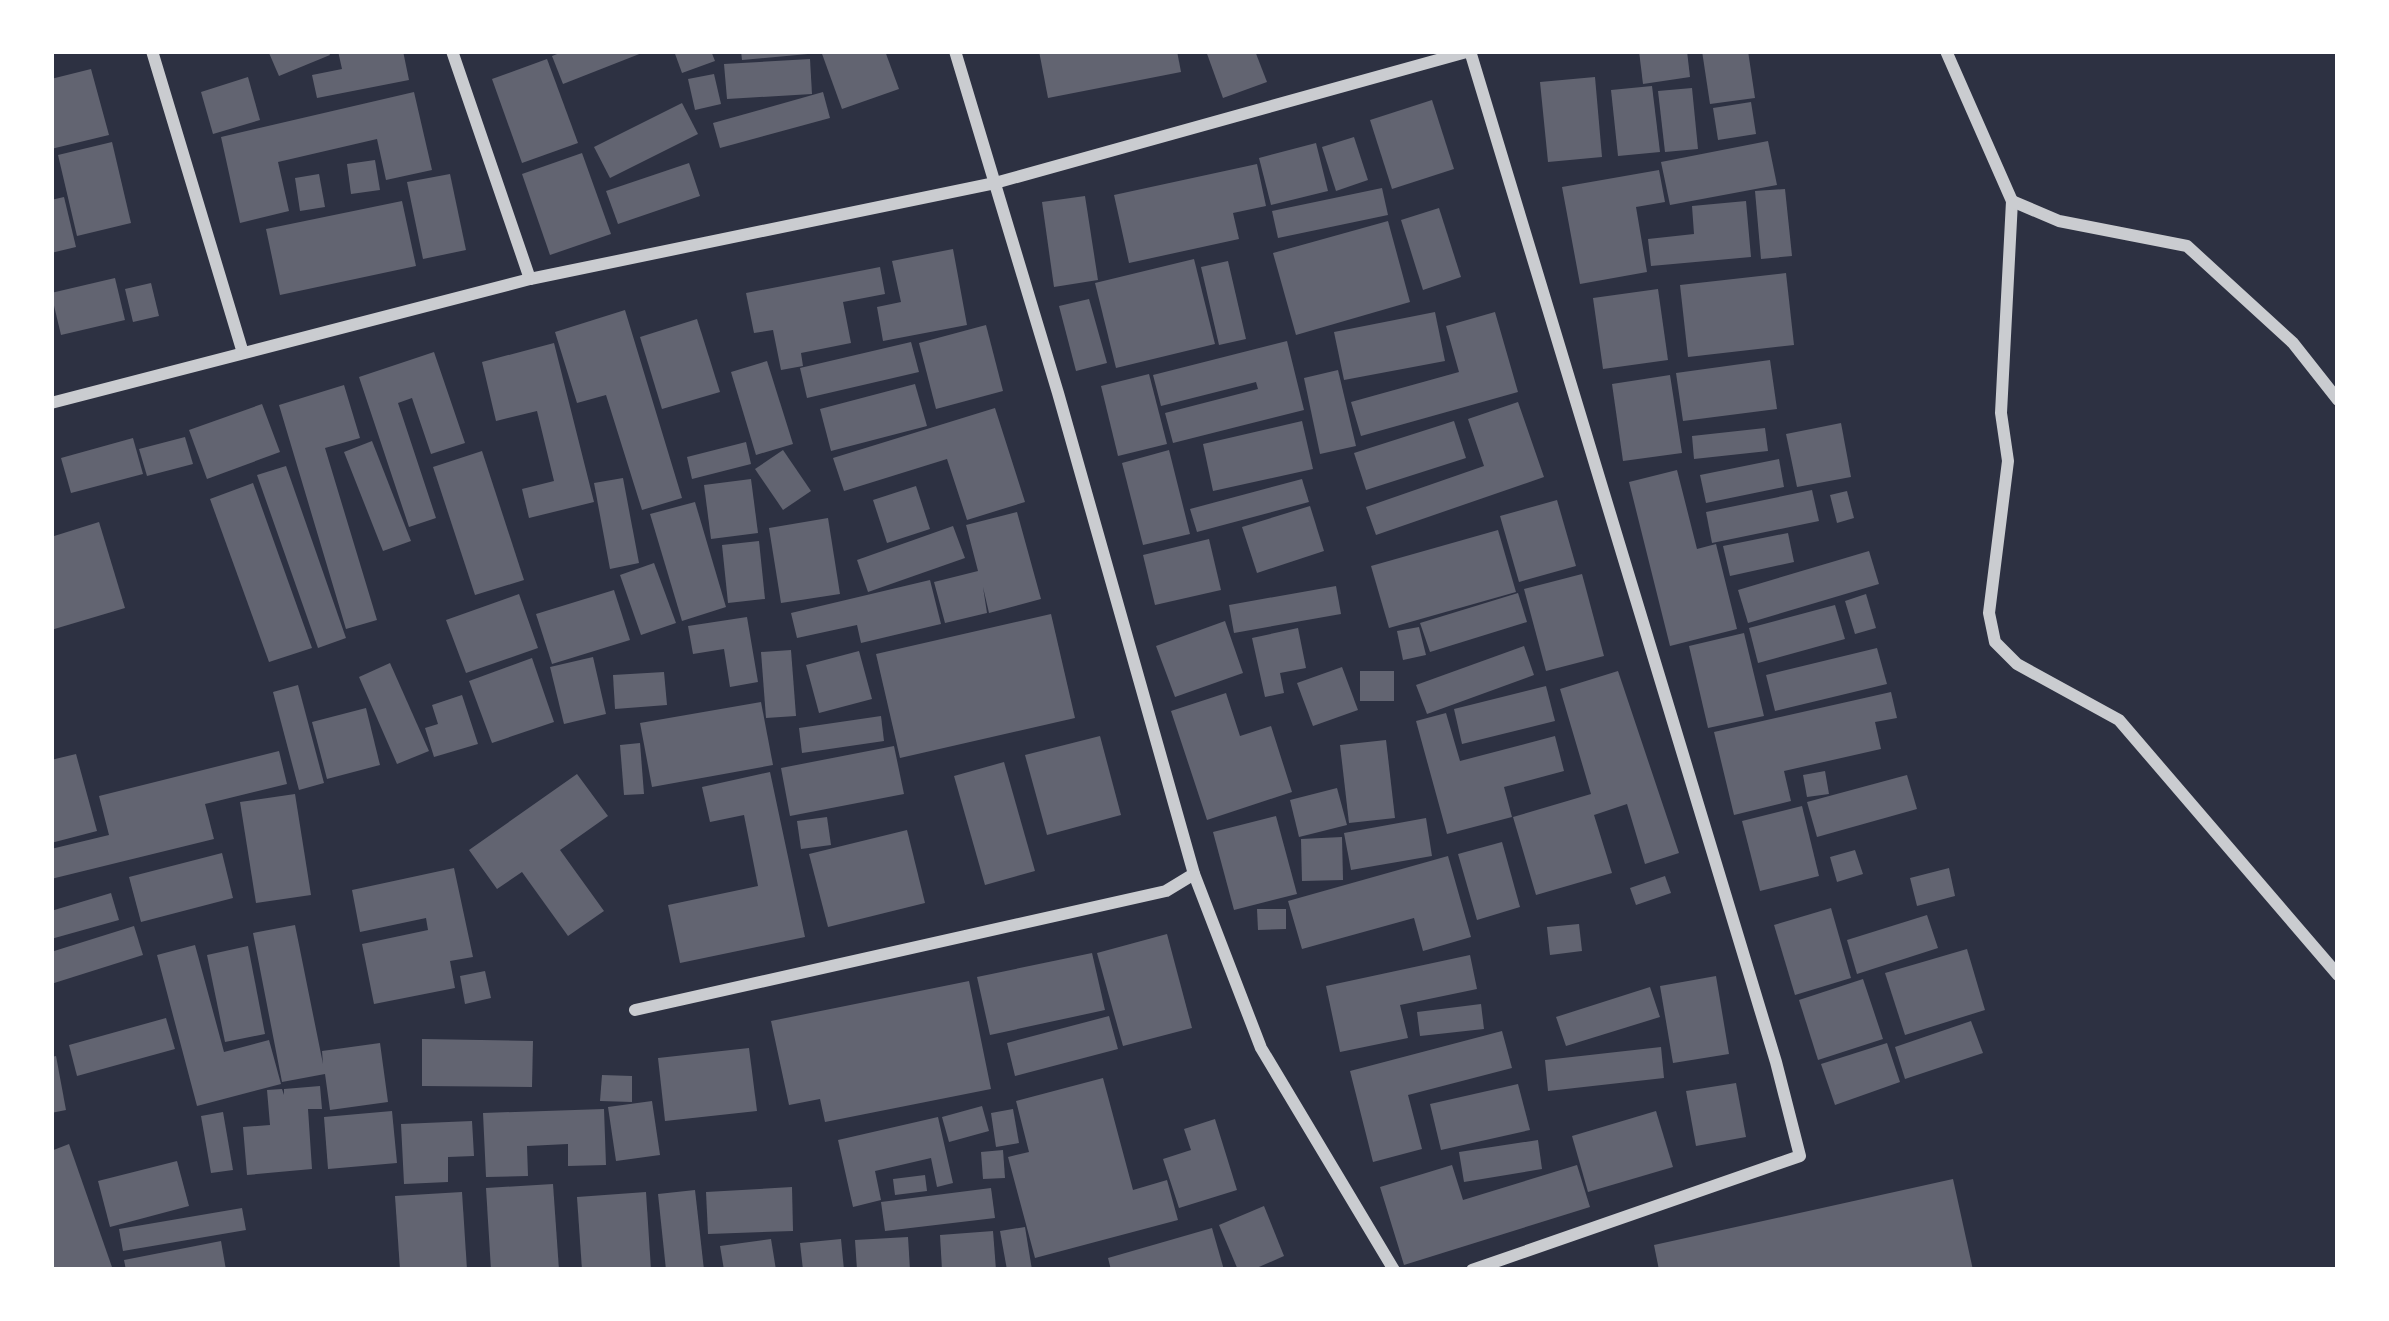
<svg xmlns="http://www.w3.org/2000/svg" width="2389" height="1321" font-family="Lora,serif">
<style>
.building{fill:#626471}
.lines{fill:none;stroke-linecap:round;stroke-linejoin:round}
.minor{stroke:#caccd0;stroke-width:12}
</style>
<rect width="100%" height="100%" fill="#2d3142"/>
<g class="building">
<polygon points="275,51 328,51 330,55 279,76 269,53"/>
<polygon points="338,51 403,51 409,80 317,98 312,75 342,69"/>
<polygon points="565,51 647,51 563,84 552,56"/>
<polygon points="674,51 711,51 715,61 682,73"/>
<polygon points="741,51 808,51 808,54 742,60"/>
<polygon points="821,51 885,51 899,89 842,109"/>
<polygon points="1039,51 1177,51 1181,72 1048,98"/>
<polygon points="1206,51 1255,51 1267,82 1223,98"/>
<polygon points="1639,51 1687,51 1690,77 1643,84"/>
<polygon points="1702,51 1748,51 1755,98 1710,104"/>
<polygon points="547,59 578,143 522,163 492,79"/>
<polygon points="810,59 812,94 727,99 724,64"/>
<polygon points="91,69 109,135 51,149 51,79"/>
<polygon points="714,74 721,104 695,110 688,79"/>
<polygon points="248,77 260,120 213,134 201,92"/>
<polygon points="1595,77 1602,157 1548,162 1540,82"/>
<polygon points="1652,86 1660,152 1618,156 1611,90"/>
<polygon points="1692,88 1698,149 1665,152 1658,91"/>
<polygon points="414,92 432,170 386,180 377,139 278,162 289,211 240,223 221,137"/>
<polygon points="823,92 830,118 720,148 713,123"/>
<polygon points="1432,100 1454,169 1392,189 1370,120"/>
<polygon points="1751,102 1756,134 1718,140 1713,108"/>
<polygon points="682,103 698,134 610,178 594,147"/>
<polygon points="1354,137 1368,180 1336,191 1322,147"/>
<polygon points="1768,141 1777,185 1670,205 1661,162"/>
<polygon points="112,142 131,223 77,236 58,155"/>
<polygon points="1316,143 1328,191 1271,205 1259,158"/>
<polygon points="582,153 611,234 550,255 522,174"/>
<polygon points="375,160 380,190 351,194 347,164"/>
<polygon points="689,163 700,196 618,224 606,191"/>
<polygon points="1257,164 1266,206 1233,213 1239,239 1129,263 1114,195"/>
<polygon points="1659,170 1665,202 1636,207 1647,272 1580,284 1562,187"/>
<polygon points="319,174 325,207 300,211 295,178"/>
<polygon points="450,174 466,250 423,259 407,182"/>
<polygon points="1382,188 1388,215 1278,238 1272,211"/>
<polygon points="1785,189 1792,256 1761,259 1755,191"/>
<polygon points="1085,196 1098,280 1054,287 1042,202"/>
<polygon points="64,197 76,247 51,253 51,200"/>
<polygon points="402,201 416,266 280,295 266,229"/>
<polygon points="1746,201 1751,257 1651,266 1648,239 1694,234 1692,206"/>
<polygon points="1439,208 1461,277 1423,290 1401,220"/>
<polygon points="1388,221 1410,302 1296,335 1273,253"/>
<polygon points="953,249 967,325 883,341 877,307 901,302 892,261"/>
<polygon points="1194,259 1215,344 1116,368 1095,283"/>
<polygon points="1228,261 1246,339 1219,345 1201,267"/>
<polygon points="880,267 885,294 843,302 851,343 801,353 803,366 781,370 773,330 754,333 746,293"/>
<polygon points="1786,273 1794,345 1688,357 1680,285"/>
<polygon points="115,278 125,320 61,335 51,293"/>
<polygon points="151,283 159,316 133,322 125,289"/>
<polygon points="1658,289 1668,360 1603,369 1593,298"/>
<polygon points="1089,299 1107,363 1076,371 1059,306"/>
<polygon points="625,310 682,498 642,510 606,395 577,403 555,332"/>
<polygon points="1435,312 1445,361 1344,380 1334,332"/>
<polygon points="1495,312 1518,392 1361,436 1351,402 1459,372 1446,326"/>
<polygon points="697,319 720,392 662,409 640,337"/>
<polygon points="986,325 1003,391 936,409 919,343"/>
<polygon points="1287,341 1304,410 1173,443 1165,413 1258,389 1256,382 1161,406 1153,375"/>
<polygon points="911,342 919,372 807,398 800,368"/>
<polygon points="554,343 594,502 529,518 522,489 554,481 537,411 496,421 482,362"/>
<polygon points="434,352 465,443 431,454 412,398 398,403 436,518 409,527 359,377"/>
<polygon points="1770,360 1777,409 1683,421 1676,373"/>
<polygon points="767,361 793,444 756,455 731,372"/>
<polygon points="1338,370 1356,446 1320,454 1304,378"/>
<polygon points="1149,374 1167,444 1118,456 1101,386"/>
<polygon points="1670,375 1682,453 1623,461 1612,384"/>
<polygon points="915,384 927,426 831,451 820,409"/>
<polygon points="344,385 360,438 325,448 377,620 346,629 279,405"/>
<polygon points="1518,402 1544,477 1376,535 1366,507 1484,466 1468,419"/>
<polygon points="262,404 280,452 207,479 189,430"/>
<polygon points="995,408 1025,502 967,520 947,459 844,491 833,458"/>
<polygon points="1302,421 1313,469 1213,491 1203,444"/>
<polygon points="1454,421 1466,458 1366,490 1354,453"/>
<polygon points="1841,423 1851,477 1797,487 1786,434"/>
<polygon points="1765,428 1768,451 1694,459 1692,436"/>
<polygon points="185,437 193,464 147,476 139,449"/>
<polygon points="133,438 143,474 71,493 61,458"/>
<polygon points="372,441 411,541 383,551 344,452"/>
<polygon points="746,442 751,464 692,479 687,457"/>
<polygon points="783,450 811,491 783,510 755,469"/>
<polygon points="1169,450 1190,534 1143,545 1122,463"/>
<polygon points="482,451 524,580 475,595 433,467"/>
<polygon points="1779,459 1784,487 1706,503 1700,475"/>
<polygon points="286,466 346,638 318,648 257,475"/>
<polygon points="1677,470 1697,549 1716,544 1737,629 1670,646 1629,482"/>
<polygon points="623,478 639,563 610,569 594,483"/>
<polygon points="751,479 758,533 711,539 704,485"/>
<polygon points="1302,479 1309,502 1197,532 1190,509"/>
<polygon points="253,483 312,648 269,662 210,499"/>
<polygon points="916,486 930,529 887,543 873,500"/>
<polygon points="1812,490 1819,521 1712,543 1706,512"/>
<polygon points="1847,491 1854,518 1837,523 1830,495"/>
<polygon points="1557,500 1576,566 1519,582 1500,516"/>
<polygon points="695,502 726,607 682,621 650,514"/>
<polygon points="1310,506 1324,551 1257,573 1242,527"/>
<polygon points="1017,512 1041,599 989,613 983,587 987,613 945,623 934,582 978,571 966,525"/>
<polygon points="828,518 840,594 781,603 769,528"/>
<polygon points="99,522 125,608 51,630 51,537"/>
<polygon points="953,526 965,558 868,592 857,560"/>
<polygon points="1498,530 1516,592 1389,628 1371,566"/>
<polygon points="1788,533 1794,562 1730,576 1723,546"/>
<polygon points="1209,539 1221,590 1155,605 1143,555"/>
<polygon points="759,541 765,599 728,603 722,545"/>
<polygon points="1869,551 1879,584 1748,623 1738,590"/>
<polygon points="654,563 676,623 641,635 620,575"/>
<polygon points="1582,574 1604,656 1546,671 1524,589"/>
<polygon points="930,580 941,624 861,643 857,625 797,638 791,613"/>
<polygon points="1336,586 1341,614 1234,633 1229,605"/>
<polygon points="614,590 630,640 552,664 536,614"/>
<polygon points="1518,593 1527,622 1430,652 1420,623"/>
<polygon points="519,594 538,648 466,673 446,620"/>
<polygon points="1866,594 1876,628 1855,634 1845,601"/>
<polygon points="1835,605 1845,639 1758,663 1749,628"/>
<polygon points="1051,614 1075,718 900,758 876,654"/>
<polygon points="747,617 758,682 730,687 724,649 693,654 688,626"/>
<polygon points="1225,621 1243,673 1175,697 1156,646"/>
<polygon points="1419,627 1426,655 1403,660 1397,631"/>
<polygon points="1298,628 1306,668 1280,673 1284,693 1265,697 1252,638"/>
<polygon points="1744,633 1764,716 1708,728 1689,646"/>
<polygon points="1524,646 1534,675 1427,714 1416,685"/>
<polygon points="1877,648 1887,684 1775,711 1766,675"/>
<polygon points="791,650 796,716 766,718 761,652"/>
<polygon points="859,651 872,699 819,713 806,665"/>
<polygon points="593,657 606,714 564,724 550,667"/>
<polygon points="532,658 554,722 492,743 469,681"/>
<polygon points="390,663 429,751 397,764 359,677"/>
<polygon points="1342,667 1358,710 1313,726 1297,683"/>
<rect x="1360" y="671" width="34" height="30"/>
<polygon points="1618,671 1679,853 1645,864 1627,804 1594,815 1612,873 1536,895 1513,817 1591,794 1560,689"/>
<polygon points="664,672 667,705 615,709 613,675"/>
<polygon points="298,685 324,783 299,790 273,692"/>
<polygon points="1546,686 1555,721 1462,744 1454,709"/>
<polygon points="1891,692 1897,718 1875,722 1881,749 1784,771 1791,801 1734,815 1714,732"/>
<polygon points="1226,693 1240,736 1271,726 1292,792 1207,820 1171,711"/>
<polygon points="462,695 478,744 434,757 425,728 438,724 432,705"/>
<polygon points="761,702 773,765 652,787 640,723"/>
<polygon points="366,708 380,765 327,779 312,722"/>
<polygon points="1446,713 1460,761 1555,736 1564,771 1504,787 1512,817 1447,834 1416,721"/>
<polygon points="881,716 884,741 802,753 799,728"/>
<polygon points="1100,736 1121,815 1047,835 1025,755"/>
<polygon points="1386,740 1395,818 1349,823 1340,745"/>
<polygon points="640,743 644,794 624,795 620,745"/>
<polygon points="894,746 904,794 790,816 781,768"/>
<polygon points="279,751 287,784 205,804 214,839 51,879 51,849 109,835 99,796"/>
<polygon points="76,754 97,831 51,843 51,760"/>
<polygon points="1004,762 1035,871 985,885 954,776"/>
<polygon points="1825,771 1829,794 1807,797 1803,775"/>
<polygon points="770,772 805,937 680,963 668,905 758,886 744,815 710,822 702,787"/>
<polygon points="577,774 608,816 560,850 604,911 568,936 522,872 497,889 469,850"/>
<polygon points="1907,775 1917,809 1817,837 1807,802"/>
<polygon points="1337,788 1347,825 1299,837 1290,800"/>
<polygon points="295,794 311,895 256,903 240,802"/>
<polygon points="1802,806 1819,876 1760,891 1742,821"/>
<polygon points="1276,816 1297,894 1234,910 1213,832"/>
<polygon points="827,817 831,845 801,849 797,821"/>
<polygon points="1426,818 1432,856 1351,870 1344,833"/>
<polygon points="907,830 925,903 828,927 809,854"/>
<polygon points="1342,837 1343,880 1302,881 1301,839"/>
<polygon points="1502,842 1520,907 1477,920 1458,854"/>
<polygon points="1855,850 1863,874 1837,882 1830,857"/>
<polygon points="222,853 233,898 141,922 129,877"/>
<polygon points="1448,856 1471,937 1423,951 1414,918 1302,949 1288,901"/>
<polygon points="454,868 473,957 450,961 455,988 374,1004 362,944 428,930 426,918 360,932 352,890"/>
<polygon points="1949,868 1955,896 1917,906 1910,878"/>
<polygon points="1665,876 1671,893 1636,905 1630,888"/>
<polygon points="111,893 119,920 51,939 51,911"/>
<polygon points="1831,908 1851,978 1795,995 1774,925"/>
<polygon points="1257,909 1286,909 1286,929 1258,930"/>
<polygon points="1927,915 1938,948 1857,974 1847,940"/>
<polygon points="1579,924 1582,951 1550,955 1547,927"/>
<polygon points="295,925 323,1064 322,1051 380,1043 388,1102 330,1110 325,1074 282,1082 253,933"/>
<polygon points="134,926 143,955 51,984 51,952"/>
<polygon points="1167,934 1192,1028 1123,1046 1097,953"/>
<polygon points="195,945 224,1052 269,1040 281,1084 197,1106 157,955"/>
<polygon points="248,946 265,1034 225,1042 207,955"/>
<polygon points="1967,949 1985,1010 1905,1035 1885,973"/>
<polygon points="1092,953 1105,1010 990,1035 977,977"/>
<polygon points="1470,955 1477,989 1400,1005 1408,1038 1340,1052 1326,986"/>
<polygon points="485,971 491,998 465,1004 460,976"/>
<polygon points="1716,976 1729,1054 1673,1063 1660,986"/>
<polygon points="1863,979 1883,1039 1818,1060 1799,1000"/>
<polygon points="969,981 991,1089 825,1122 820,1099 789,1105 771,1021"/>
<polygon points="1650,987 1660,1017 1566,1046 1556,1017"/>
<polygon points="1481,1004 1484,1029 1420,1036 1417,1012"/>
<polygon points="1109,1016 1118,1049 1015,1076 1007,1043"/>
<polygon points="166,1018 175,1049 77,1076 69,1045"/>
<polygon points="1971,1021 1983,1053 1905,1079 1895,1047"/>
<polygon points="1502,1031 1512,1068 1408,1095 1422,1149 1373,1162 1350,1071"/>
<polygon points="422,1039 533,1041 532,1087 422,1086"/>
<polygon points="1887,1043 1900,1082 1835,1105 1821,1064"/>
<polygon points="1661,1047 1664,1078 1548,1091 1545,1060"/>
<polygon points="749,1048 757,1111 665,1121 658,1058"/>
<polygon points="56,1056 66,1110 51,1113 51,1057"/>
<polygon points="602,1075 632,1076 632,1102 600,1101"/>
<polygon points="1103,1078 1133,1190 1167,1180 1178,1220 1035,1258 1008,1157 1029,1152 1016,1101"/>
<polygon points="1736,1083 1746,1137 1696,1146 1686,1091"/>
<polygon points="1518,1084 1530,1130 1441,1150 1430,1104"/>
<polygon points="320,1086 322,1109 308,1109 312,1169 247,1175 243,1127 270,1125 267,1090 282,1089 284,1095 284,1089"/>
<polygon points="652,1101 660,1155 616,1161 608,1107"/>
<polygon points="982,1106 989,1131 949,1142 942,1117"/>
<polygon points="604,1109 606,1165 568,1166 568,1144 527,1146 528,1176 486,1177 483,1113"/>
<polygon points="1013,1109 1019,1143 996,1147 991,1113"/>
<polygon points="392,1111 397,1163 328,1169 324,1117"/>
<polygon points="1656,1111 1673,1167 1588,1192 1572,1136"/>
<polygon points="223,1112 233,1170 211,1173 201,1116"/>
<polygon points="938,1117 953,1183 937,1187 931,1158 875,1171 881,1200 853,1207 838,1140"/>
<polygon points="1215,1119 1237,1190 1179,1208 1163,1159 1191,1150 1184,1129"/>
<polygon points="472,1121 474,1156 448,1157 448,1182 404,1184 401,1124"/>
<polygon points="1538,1140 1542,1169 1464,1182 1459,1152"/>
<polygon points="69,1144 113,1270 51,1270 51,1151"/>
<polygon points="1003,1150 1005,1178 983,1179 981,1152"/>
<polygon points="177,1161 189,1206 110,1227 98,1181"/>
<polygon points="1452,1165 1463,1200 1577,1165 1590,1207 1404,1265 1380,1187"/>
<polygon points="925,1175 927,1191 895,1195 893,1179"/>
<polygon points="1953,1179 1973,1270 1659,1270 1654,1245"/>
<polygon points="553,1184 559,1270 491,1270 486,1188"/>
<polygon points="792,1187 793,1231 708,1234 706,1192"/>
<polygon points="991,1188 995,1218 885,1231 881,1202"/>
<polygon points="695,1190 704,1270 666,1270 658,1194"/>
<polygon points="462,1192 467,1270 400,1270 395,1196"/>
<polygon points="646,1192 651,1270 582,1270 577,1197"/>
<polygon points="1264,1206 1284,1256 1252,1270 1238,1270 1219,1225"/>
<polygon points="242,1208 246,1230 123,1251 119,1229"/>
<polygon points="1025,1227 1032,1270 1007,1270 1000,1231"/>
<polygon points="1212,1228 1224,1270 1111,1270 1108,1258"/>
<polygon points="993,1231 996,1270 942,1270 940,1235"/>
<polygon points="908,1237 910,1270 857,1270 855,1240"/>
<polygon points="771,1239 776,1270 724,1270 720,1246"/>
<polygon points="841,1239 844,1270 803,1270 800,1243"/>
<polygon points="221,1241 226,1270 126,1270 124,1260"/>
</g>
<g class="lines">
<g class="minor">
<polyline points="152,51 243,353"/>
<polyline points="452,51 530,279"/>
<polyline points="955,51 1058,393 1194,874 1261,1048 1394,1270"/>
<polyline points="1470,51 1776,1062 1800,1156 1472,1270"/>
<polyline points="1946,51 2012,201 2001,413 2008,461 1989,613 1995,642 2017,664 2119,720 2338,975"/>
<polyline points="2012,201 2059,221 2187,246 2293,343 2338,400"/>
<polyline points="51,403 530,279 995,183 1470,51"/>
<polyline points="635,1010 1166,891 1194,874"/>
</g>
</g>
<rect width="2389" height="1321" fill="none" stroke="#ffffff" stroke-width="108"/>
</svg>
